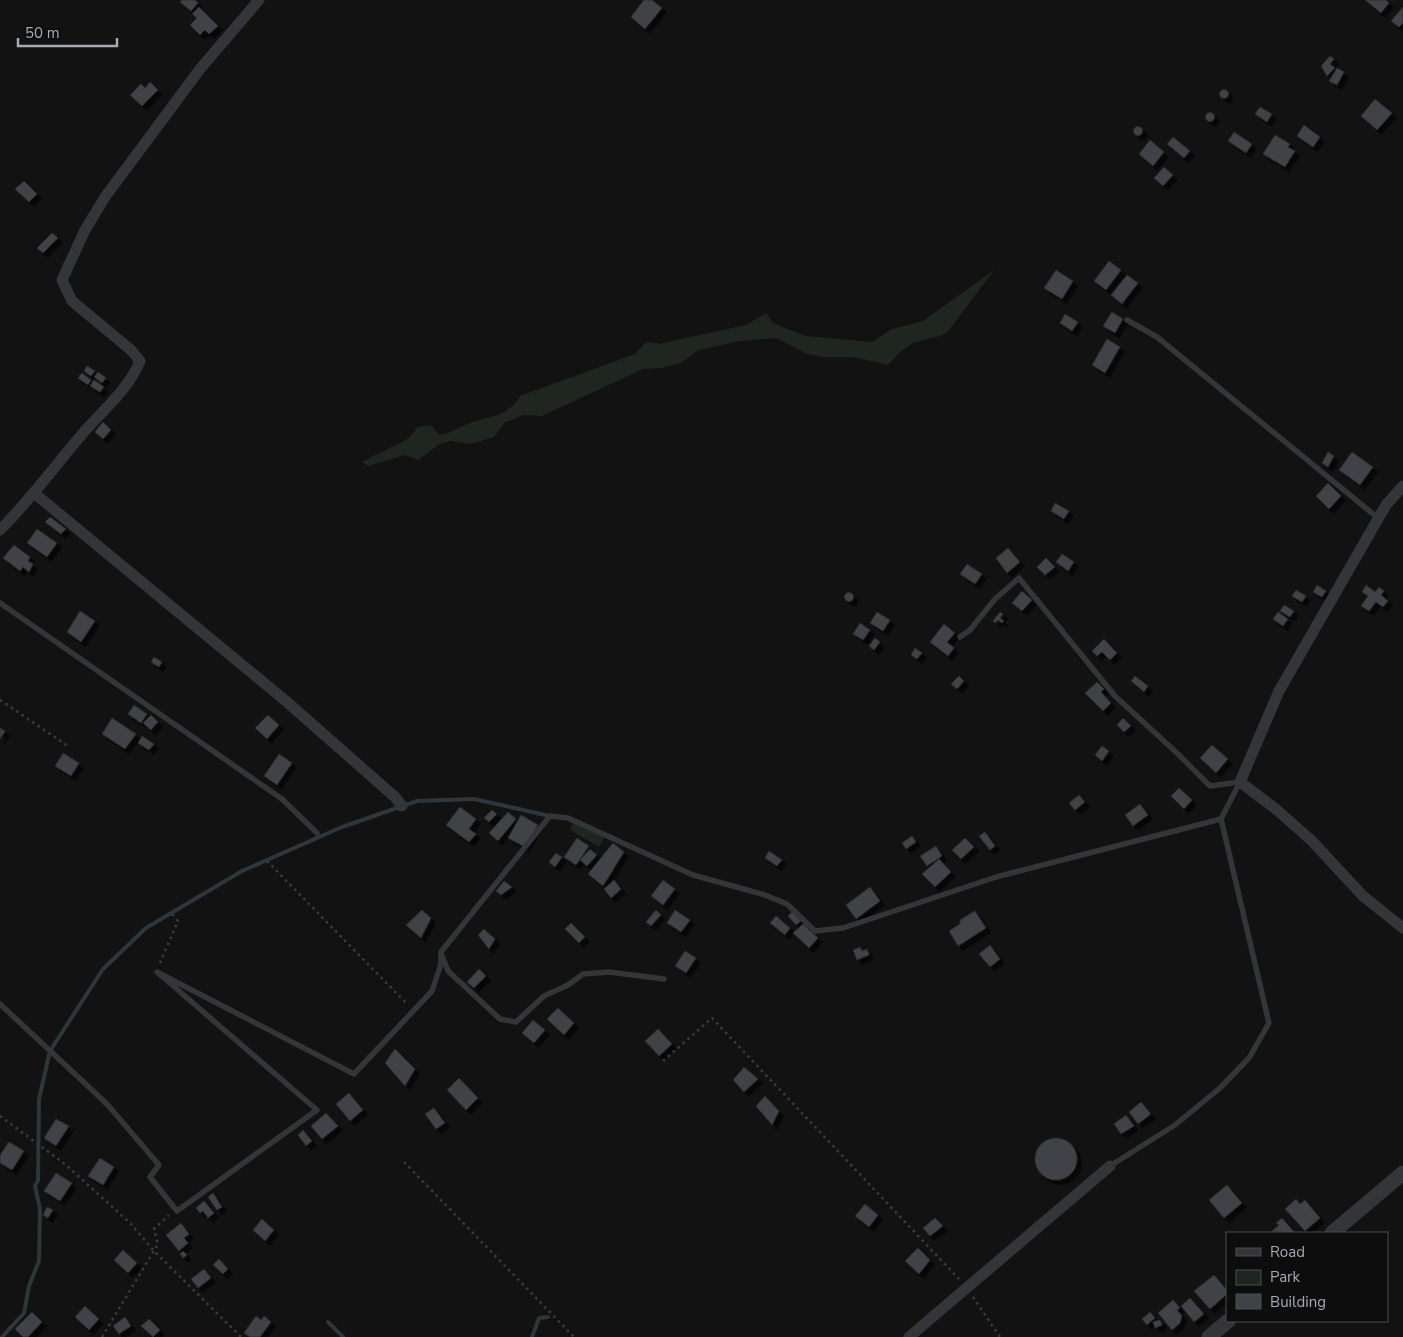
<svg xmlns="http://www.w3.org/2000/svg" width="1403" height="1337" font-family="'Nunito Sans',sans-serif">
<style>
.green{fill:#1f261f}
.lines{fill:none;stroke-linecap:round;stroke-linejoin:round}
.stream{stroke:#2c363b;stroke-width:4}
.building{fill:#414246;stroke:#2c2d2f;filter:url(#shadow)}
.path{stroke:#393c3f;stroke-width:2.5;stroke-dasharray:2.5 4;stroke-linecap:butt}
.service{stroke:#333538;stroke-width:5.5}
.minor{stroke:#333538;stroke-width:11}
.tertiary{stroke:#333538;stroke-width:15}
</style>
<defs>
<filter id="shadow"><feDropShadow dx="4.5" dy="4.5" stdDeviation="0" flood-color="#0009"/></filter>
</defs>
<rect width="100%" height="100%" fill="#121213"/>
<g class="green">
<path d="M994,270l-48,64 -33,9 -14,10 -11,12 -35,-8h-31l-15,-3 -30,-16 -36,3 -42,9 -18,13 -19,5 -19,1 -101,47 -18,-1 -20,8 -10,14 -23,7 -21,-3 -12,4 -20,15 -13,-5 -37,11 -6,-4 46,-23 10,-12 13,-2 8,10c16,-3 21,-9 34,-13 18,-5 38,-8 47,-26l115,-42 11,-12 13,2 87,-19 20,-12 7,10 32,13 67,6 20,-13 31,-8z"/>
<polygon points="573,823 605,837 599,847 570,830"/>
</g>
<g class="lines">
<g class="stream">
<polyline points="328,1322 343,1337"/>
<polyline points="2,1337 24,1313 29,1286 39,1261 40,1209 35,1186 38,1180 39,1099 50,1051 103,969 146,928 242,871 342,827 417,801 474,799 550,816"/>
<polyline points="532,1337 539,1318 548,1317"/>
</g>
</g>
<g class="building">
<polygon points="182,0 195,0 198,3 191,11 180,2"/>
<polygon points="644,0 652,0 662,8 645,29 631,17"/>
<polygon points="1365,0 1386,0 1389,3 1381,13"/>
<polygon points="199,7 218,26 209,34 205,30 200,35 190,25 197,18 192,14"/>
<polygon points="1403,7 1403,23 1399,27 1391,21"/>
<polygon points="1330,56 1334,59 1330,64 1335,68 1327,76 1321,66"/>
<polygon points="1337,68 1344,72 1337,85 1329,81"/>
<polygon points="150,82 158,90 142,106 130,95 141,84 145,88"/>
<circle cx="1224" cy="94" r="4.5"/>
<polygon points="1375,99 1392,113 1377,130 1361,116"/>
<polygon points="1260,107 1272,114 1267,122 1255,114"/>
<circle cx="1210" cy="117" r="4.5"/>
<polygon points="1304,125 1320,137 1313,147 1297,136"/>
<circle cx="1138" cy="131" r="4.5"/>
<polygon points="1234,132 1252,144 1246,153 1228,141"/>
<polygon points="1275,135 1290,144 1288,147 1295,151 1285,167 1263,154"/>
<polygon points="1173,137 1190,151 1184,158 1167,144"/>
<polygon points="1150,140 1164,152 1153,166 1139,154"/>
<polygon points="1164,167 1173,175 1163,186 1154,178"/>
<polygon points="24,181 37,194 29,202 15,189"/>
<polygon points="52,233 58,238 43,253 37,248"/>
<polygon points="1109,261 1121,270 1106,290 1094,281"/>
<polygon points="1056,270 1073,281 1062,299 1044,288"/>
<polygon points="1127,275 1138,283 1122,304 1111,295"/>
<polygon points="1112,312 1123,319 1115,333 1103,326"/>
<polygon points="1065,314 1078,322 1072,331 1060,323"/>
<polygon points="1107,339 1120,347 1105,373 1092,365"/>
<polygon points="87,366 95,371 91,376 84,371"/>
<polygon points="98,372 106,378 102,383 94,377"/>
<polygon points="82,373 91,380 88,385 78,378"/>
<polygon points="94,380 104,387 100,392 90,386"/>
<polygon points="103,422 111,430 103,439 95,432"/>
<polygon points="1328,452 1334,456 1328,467 1322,463"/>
<polygon points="1352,452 1373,467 1360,485 1339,470"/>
<polygon points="1328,483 1341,496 1329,509 1316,496"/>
<polygon points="1055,503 1069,511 1064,519 1051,511"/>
<polygon points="50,517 66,529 61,534 45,522"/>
<polygon points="37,529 57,543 47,557 27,543"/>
<polygon points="14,545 30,557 28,561 33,564 29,572 23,567 20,571 3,558"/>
<polygon points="1008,548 1020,562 1007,573 996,558"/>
<polygon points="1062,554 1074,562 1068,571 1056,562"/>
<polygon points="1046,558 1055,567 1045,575 1037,567"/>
<polygon points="967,564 982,574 975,584 960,574"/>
<polygon points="1317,585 1326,591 1322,597 1313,592"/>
<polygon points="1366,585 1375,592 1379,587 1384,591 1381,595 1388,601 1383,607 1376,602 1369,611 1361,606 1368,596 1362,592"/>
<polygon points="1296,590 1306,596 1302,602 1292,596"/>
<polygon points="1022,591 1032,600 1022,611 1012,603"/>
<circle cx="849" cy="597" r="4.5"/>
<polygon points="1284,605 1294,611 1290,617 1280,611"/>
<polygon points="80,611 95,621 81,642 67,632"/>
<polygon points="877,612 890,620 883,631 870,623"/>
<polygon points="1000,612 1003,614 1000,618 1004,621 1002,623 998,620 995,623 993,621"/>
<polygon points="1278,612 1288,619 1283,626 1273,619"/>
<polygon points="860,623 870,630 863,640 853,634"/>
<polygon points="944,624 955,633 947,642 954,648 948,656 930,642"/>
<polygon points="875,638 880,642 874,650 869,646"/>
<polygon points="1104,639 1117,653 1110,660 1102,652 1097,656 1092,651"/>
<polygon points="915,648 922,653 917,659 911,655"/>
<polygon points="154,657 162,662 159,667 151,662"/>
<polygon points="959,676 964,681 957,689 951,684"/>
<polygon points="1135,676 1148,686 1144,692 1131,681"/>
<polygon points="1097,682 1104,689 1101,692 1111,703 1103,711 1085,693"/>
<polygon points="134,705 147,714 141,723 128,714"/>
<polygon points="151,715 158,722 151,730 143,723"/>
<polygon points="268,715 279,725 267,739 255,728"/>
<polygon points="112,718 136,734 125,749 102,734"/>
<polygon points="1123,718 1131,726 1124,732 1117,725"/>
<polygon points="0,728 5,731 0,739"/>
<polygon points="142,736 154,744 149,750 138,743"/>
<polygon points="1212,745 1228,759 1216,773 1200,758"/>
<polygon points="1102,746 1109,751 1102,761 1095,755"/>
<polygon points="63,753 79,763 71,776 55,766"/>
<polygon points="279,754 292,763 277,785 264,776"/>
<polygon points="1179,788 1192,800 1184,809 1171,796"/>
<polygon points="1079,795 1085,802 1075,810 1069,803"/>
<polygon points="1140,804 1148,815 1133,826 1125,815"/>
<polygon points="460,807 476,819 469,829 476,834 469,842 446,825"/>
<polygon points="492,810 497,814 489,822 484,818"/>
<polygon points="508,812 516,819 498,841 489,833"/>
<polygon points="521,815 538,825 525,847 508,838"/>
<polygon points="985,832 995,846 990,850 979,836"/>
<polygon points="912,836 916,842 906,849 902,843"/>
<polygon points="577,838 589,846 576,865 564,857"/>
<polygon points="965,838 974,847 961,859 952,850"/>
<polygon points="613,843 624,852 603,886 588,874"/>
<polygon points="936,846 942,856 927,866 920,856"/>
<polygon points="590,849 597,855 587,866 580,860"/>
<polygon points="769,851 782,860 777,866 765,858"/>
<polygon points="556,853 562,857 555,867 549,862"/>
<polygon points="939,859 951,872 935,887 922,874"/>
<polygon points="614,880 621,889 611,898 604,889"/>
<polygon points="663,880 675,889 663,905 651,896"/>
<polygon points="504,881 512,887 501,895 496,891"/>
<polygon points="870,887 880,901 856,919 846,905"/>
<polygon points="422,910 431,918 421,938 406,925"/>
<polygon points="656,910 661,915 651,926 646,922"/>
<polygon points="675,910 690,920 681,932 667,923"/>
<polygon points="975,911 986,928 958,946 949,931 960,924 960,920"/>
<polygon points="792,912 801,921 796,925 788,916"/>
<polygon points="776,916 790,928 785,935 770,923"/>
<polygon points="571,923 585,937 579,943 565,929"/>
<polygon points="803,924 818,938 809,948 793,933"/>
<polygon points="484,929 495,939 489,949 478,935"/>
<polygon points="990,945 1000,959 990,967 979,954"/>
<polygon points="860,947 862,951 867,949 869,955 857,960 853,950"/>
<polygon points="685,951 696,958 686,973 675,966"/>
<polygon points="479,969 486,976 474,988 467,982"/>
<polygon points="558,1008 574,1023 564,1035 547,1019"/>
<polygon points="533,1020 545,1030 534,1043 522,1033"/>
<polygon points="658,1029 672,1044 659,1056 645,1041"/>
<polygon points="395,1049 415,1069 405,1086 385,1063"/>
<polygon points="744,1067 758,1079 744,1092 733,1080"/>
<polygon points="459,1078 478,1098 466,1110 447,1090"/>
<polygon points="349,1093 363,1110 350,1121 336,1104"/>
<polygon points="765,1096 779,1111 772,1125 756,1106"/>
<polygon points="1141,1102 1151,1114 1138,1124 1129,1112"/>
<polygon points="434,1108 445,1123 436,1129 425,1114"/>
<polygon points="326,1113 338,1126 322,1139 311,1126"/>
<polygon points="1126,1115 1134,1126 1121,1134 1114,1124"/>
<polygon points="56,1119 69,1126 56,1146 44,1138"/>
<polygon points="303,1130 312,1141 306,1146 298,1135"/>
<circle cx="1056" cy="1159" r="21"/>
<polygon points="9,1142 24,1151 12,1170 0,1163 0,1155"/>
<polygon points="100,1158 114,1167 103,1185 88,1176"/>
<polygon points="56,1173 72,1183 60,1201 44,1191"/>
<polygon points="1227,1185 1242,1203 1224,1218 1209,1200"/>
<polygon points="213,1193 222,1207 217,1210 208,1197"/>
<polygon points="1296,1199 1300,1204 1305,1200 1320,1218 1305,1231 1285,1209"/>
<polygon points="204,1201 214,1213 208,1218 203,1211 200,1213 196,1208"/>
<polygon points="865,1204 878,1215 869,1227 855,1216"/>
<polygon points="47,1207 53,1210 48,1218 43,1215"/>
<polygon points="935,1218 943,1226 930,1236 923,1228"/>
<polygon points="1282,1218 1295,1233 1272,1231 1279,1225 1276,1223"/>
<polygon points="262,1219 274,1230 265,1241 253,1230"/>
<polygon points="181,1223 189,1234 184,1238 188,1243 179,1251 166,1235"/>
<polygon points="918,1248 930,1260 919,1274 905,1261"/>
<polygon points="123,1250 137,1263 128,1273 114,1260"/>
<polygon points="183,1251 187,1255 183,1258 180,1254"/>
<polygon points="219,1259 228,1269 223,1274 213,1265"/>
<polygon points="204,1269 211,1278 198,1288 191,1279"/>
<polygon points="1214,1275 1227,1290 1227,1294 1210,1309 1194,1291"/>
<polygon points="1190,1298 1204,1314 1194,1322 1181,1306"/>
<polygon points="1173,1300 1180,1308 1177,1310 1182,1316 1180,1323 1172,1330 1158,1313"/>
<polygon points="85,1306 99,1319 89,1330 75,1317"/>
<polygon points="32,1312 42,1322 28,1337 23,1337 15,1329"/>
<polygon points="1150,1312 1155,1318 1147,1325 1142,1319"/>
<polygon points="256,1316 261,1320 264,1316 271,1322 260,1337 250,1337 244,1333"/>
<polygon points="125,1317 131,1326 119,1334 113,1326"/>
<polygon points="149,1319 160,1330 153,1337 141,1326"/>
<polygon points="1160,1320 1162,1325 1155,1328 1153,1322"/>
</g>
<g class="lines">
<g class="path">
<polyline points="0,700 68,746"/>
<polyline points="267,861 407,1004"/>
<polyline points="160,963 178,921 171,913"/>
<polyline points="663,1061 712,1018 959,1279"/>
<polyline points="0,1116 66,1165 131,1224 154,1251 241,1337"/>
<polyline points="404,1162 574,1337"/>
<polyline points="973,1297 1000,1337"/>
<polyline points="102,1337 158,1244 154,1229 169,1215"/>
</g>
<g class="service">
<polyline points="1127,320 1157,337 1378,518"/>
<polyline points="0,603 282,799 317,833"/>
<polyline points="960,637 970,630 995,599 1019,578 1115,696 1177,753 1210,786 1240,782"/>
<polyline points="442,956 448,971 500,1019 516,1022 544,996 568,985 583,974 609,972 664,979"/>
<polyline points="0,1004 107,1104 159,1165 150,1177 177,1211 317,1110 157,972 354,1074 432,991 441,964 441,952 550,816 568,818 693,875 765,895 787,904 815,931 843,928 996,877 1221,819 1240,782"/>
<polyline points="1110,1166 1175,1125 1220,1088 1249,1058 1269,1023 1221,819"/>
</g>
<g class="minor">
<polyline points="1403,486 1386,505 1279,691 1240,782 1277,810 1312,841 1363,896 1403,928"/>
<polyline points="34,493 287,702 395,797 402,806"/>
<path d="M0,530c30,-30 55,-64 83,-97 20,-23 45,-43 57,-72l-9,-11 -59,-49 -10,-21 23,-50 20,-33 95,-128 59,-69"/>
<polyline points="909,1337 1110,1166"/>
</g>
<g class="tertiary">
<polyline points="1332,1233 1403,1173"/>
<polyline points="1209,1337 1228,1321"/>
</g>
</g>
<rect x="1226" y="1232" width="162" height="90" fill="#0d0d0e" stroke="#494c50"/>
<rect x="1236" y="1248" width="25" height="8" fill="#333538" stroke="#494c50"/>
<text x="1270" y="1257" font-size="15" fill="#a4abb3">Road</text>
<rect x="1236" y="1270" width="25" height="15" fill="#1f261f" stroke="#494c50"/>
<text x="1270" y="1282" font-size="15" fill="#a4abb3">Park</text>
<rect x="1236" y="1294" width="25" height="15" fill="#414246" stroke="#494c50"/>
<text x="1270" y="1307" font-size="15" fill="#a4abb3">Building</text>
<path d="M18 38v8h99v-8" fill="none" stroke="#a4abb3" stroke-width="2.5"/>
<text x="25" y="38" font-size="15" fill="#a4abb3" stroke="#0d0d0e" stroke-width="4" paint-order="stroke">50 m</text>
</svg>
